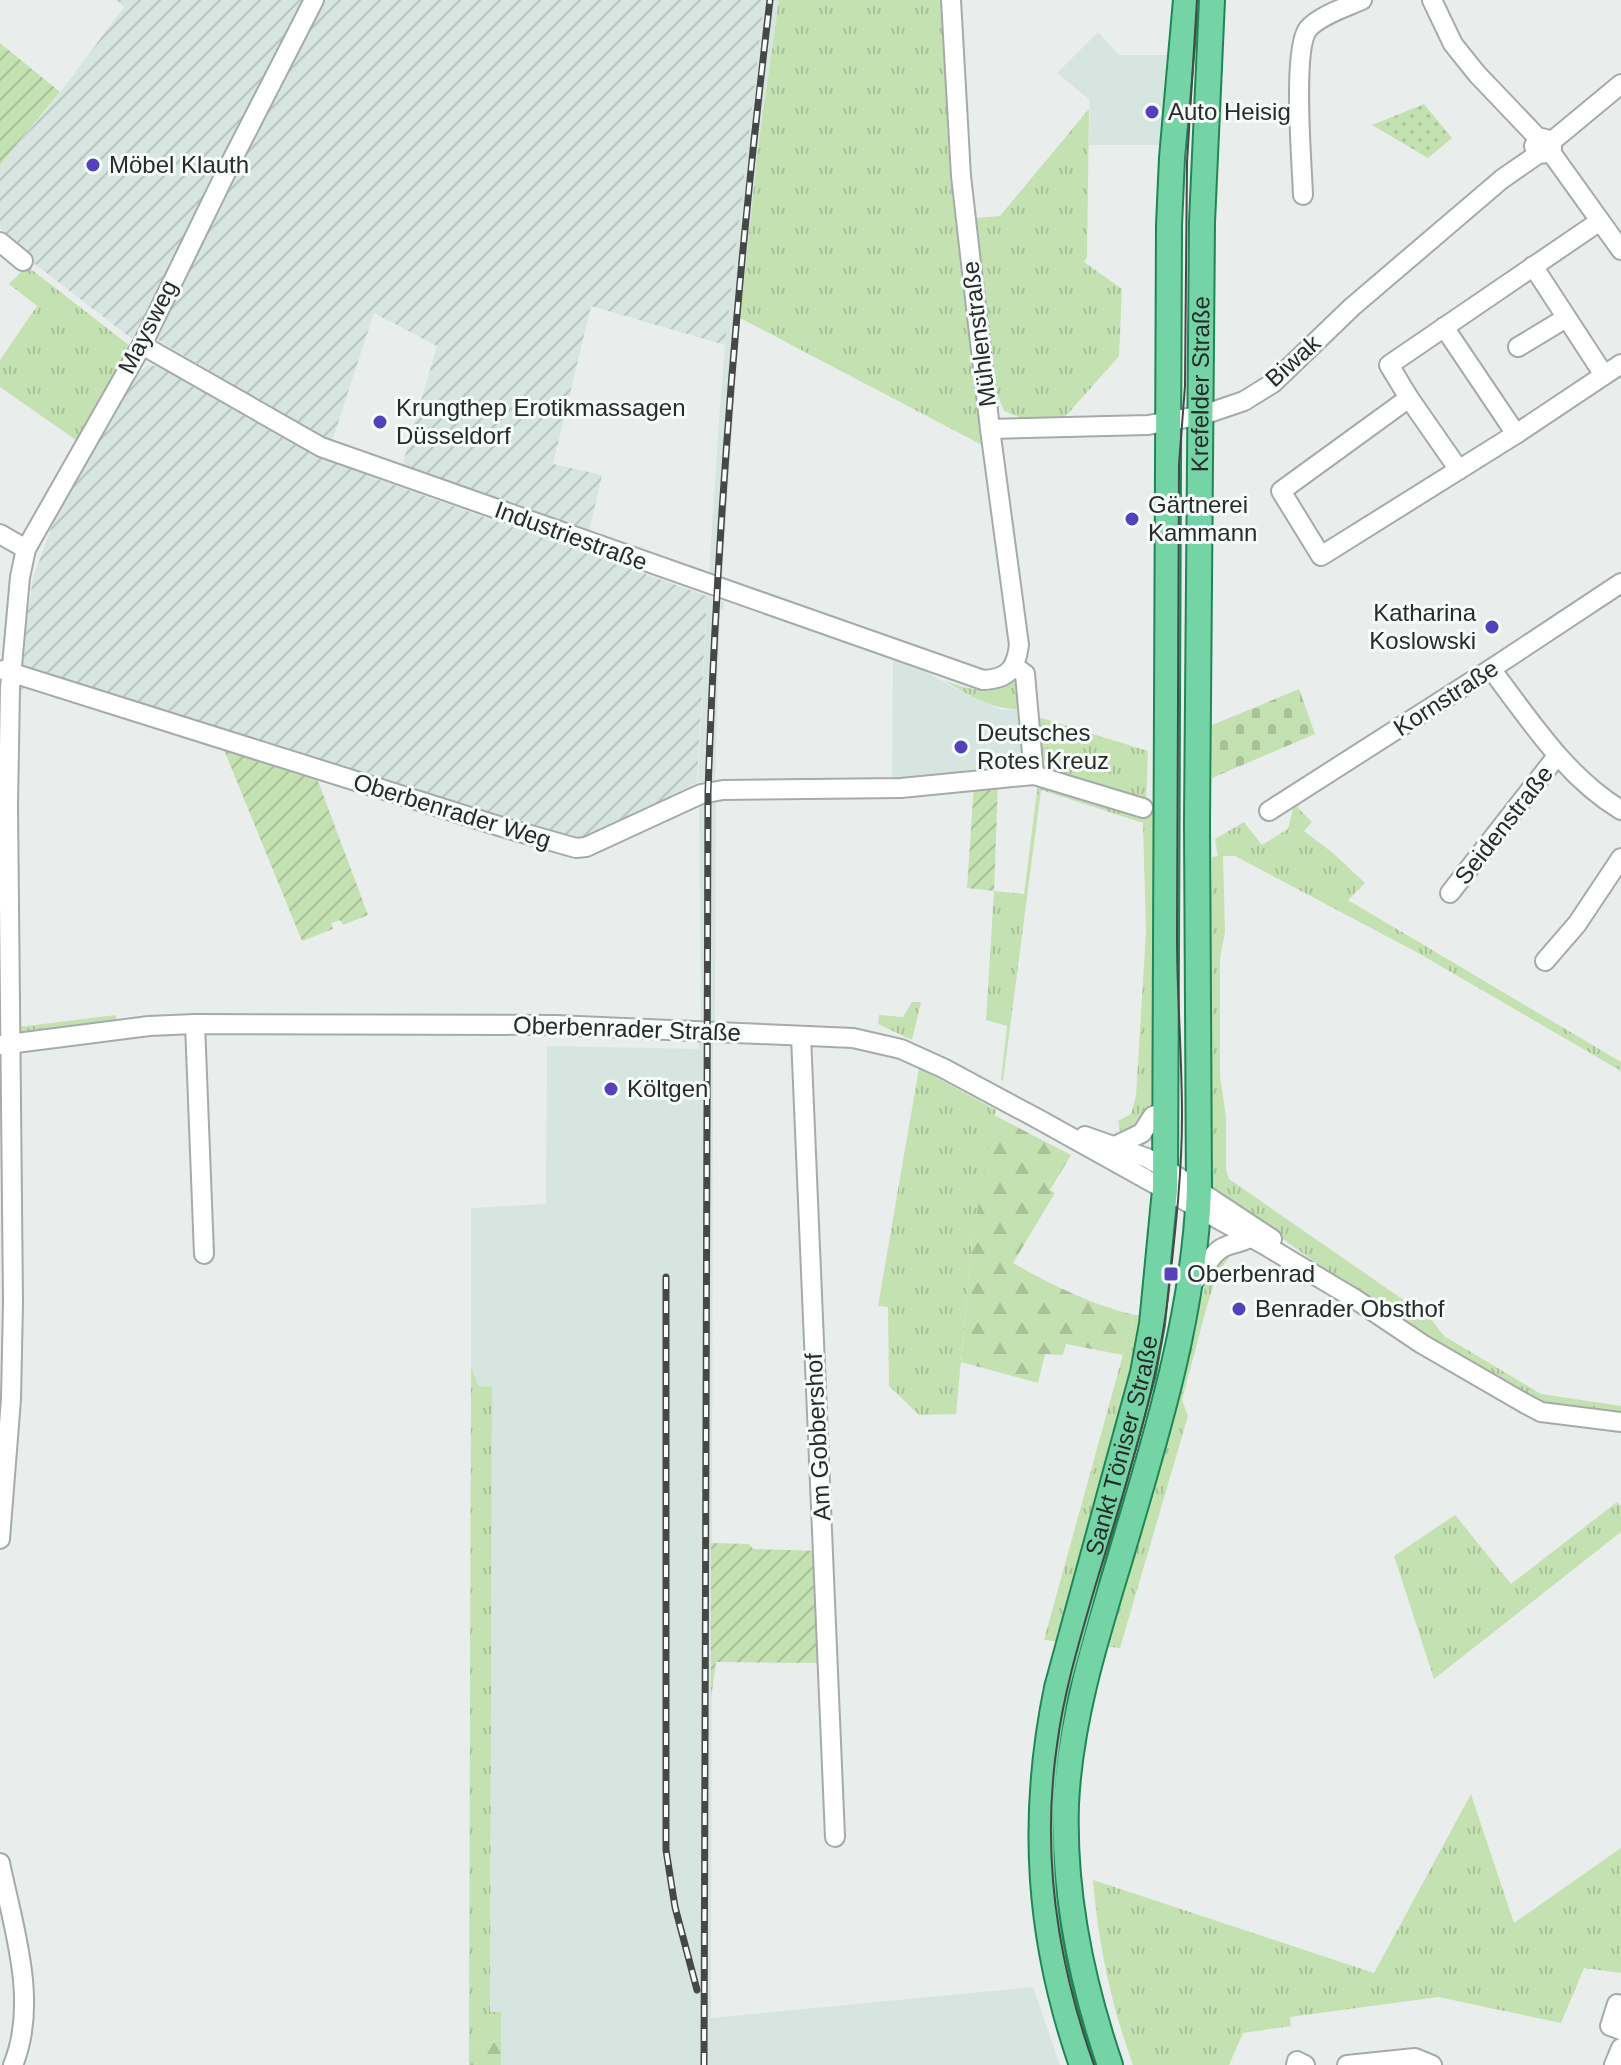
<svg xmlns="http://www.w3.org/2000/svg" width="1621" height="2065" font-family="Arial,sans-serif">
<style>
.built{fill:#d6e5e0}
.industrial{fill:url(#industrial-furrows)}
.grass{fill:url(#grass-tufts)}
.forest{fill:url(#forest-firs)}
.cemetery{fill:url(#cemetery-stones)}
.park{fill:url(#park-dots)}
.garden{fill:url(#garden-furrows)}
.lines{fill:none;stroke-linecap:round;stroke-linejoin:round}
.minor-casing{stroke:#a5aba9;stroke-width:22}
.major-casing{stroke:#1f8755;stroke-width:28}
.minor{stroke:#fff;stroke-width:18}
.major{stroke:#75d4a6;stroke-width:24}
.tram{stroke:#454847;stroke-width:2}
.rail-casing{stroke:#454847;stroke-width:7}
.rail{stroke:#f6fcfa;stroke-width:4;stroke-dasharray:12;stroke-linecap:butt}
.poi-dot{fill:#5541b9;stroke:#f6fcfa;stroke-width:3}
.labels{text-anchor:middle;stroke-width:6;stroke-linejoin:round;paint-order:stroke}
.poi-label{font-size:24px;fill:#292b2b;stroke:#f6fcfa;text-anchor:start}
.street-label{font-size:24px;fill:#292b2b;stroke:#f6fcfa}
</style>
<defs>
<pattern id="industrial-furrows" width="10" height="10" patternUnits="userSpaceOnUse" patternTransform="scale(2)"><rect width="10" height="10" fill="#d6e5e0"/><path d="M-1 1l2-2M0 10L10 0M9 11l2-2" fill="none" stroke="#b8c5c0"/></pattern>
<pattern id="grass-tufts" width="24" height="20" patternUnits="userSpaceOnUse" patternTransform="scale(2)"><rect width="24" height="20" fill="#c4e1b1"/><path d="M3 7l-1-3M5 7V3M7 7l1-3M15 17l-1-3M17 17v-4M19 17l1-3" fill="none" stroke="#a8c198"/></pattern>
<pattern id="forest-firs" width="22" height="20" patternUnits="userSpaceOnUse" patternTransform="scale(2)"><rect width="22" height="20" fill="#c4e1b1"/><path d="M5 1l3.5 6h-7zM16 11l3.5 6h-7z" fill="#a8c198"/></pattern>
<pattern id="cemetery-stones" width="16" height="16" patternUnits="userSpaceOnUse" patternTransform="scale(2)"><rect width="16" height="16" fill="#c4e1b1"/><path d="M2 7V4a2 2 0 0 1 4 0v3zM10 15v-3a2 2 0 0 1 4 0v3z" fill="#a8c198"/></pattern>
<pattern id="park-dots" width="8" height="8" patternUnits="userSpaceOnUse" patternTransform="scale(2)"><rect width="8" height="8" fill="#c4e1b1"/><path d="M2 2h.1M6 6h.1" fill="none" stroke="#a8c198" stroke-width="1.8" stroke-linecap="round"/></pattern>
<pattern id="garden-furrows" width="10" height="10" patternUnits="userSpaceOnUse" patternTransform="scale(2)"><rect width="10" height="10" fill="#c4e1b1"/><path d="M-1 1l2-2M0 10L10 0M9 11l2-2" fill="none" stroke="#a8c198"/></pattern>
</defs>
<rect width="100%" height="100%" fill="#e9eeed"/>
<g class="built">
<polygon points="764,0 779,0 759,140 740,318 722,579 709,574 720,406 728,312"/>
<polygon points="1098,32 1119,55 1167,55 1160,145 1089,145 1090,100 1057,73"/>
<polygon points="707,596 724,602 723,610 720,610 715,782 698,782"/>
<polygon points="893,658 915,666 970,696 1002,710 1019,709 1026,768 892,782"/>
<polygon points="716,796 715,1023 701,1022 699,802"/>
<polygon points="699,1038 713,1038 711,2018 1033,1987 1060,2065 501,2065 501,2013 490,2012 492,1387 479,1387 471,1366 471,1208 546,1204 547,1046 699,1049"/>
</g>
<g class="industrial">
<polygon points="116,0 305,0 132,339 31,261 0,228 0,165 53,102 124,7"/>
<polygon points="325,0 764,0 725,345 591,306 553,464 602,475 589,531 402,466 437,346 374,313 332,441 320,438 153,337"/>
<polygon points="148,365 161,367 283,438 325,458 377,479 707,596 697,782 584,845 20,665 33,578 53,523 66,495 136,374"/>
</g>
<g class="grass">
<polygon points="779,0 941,0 950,176 982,445 740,318 759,140"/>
<polygon points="1089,109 1087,257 1084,262 1122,289 1119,356 1065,417 1019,417 1004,411 997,394 976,218 1000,216"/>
<polygon points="27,266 130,346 76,440 0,387 0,360 37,306 9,284"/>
<path d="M944,680c24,10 49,16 71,0l4,29c-27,1 -53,-15 -75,-29z"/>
<polygon points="25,684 38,684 154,720 161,726 36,687 27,686 18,693 18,1027 116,1015 116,1026 31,1038 18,1033 15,1026 15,693"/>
<path d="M1035,716l113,35 -2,54 14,5 -9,294 -4,16 -26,16 -3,-15 13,-7 5,-18 10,-164 -3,-109 -102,-33 -38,291 -2,-1 6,-54 -21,-6 8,-129 30,3 14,-111 27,-4c-30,-20 -25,-30 -30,-63z"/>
<polygon points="1299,802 1298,808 1312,822 1304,831 1333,853 1365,883 1348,900 1621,1062 1621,1071 1420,954 1235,856 1223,856 1225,932 1220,958 1220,1076 1226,1117 1226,1170 1229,1179 1431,1319 1444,1336 1541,1394 1621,1406 1621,1417 1549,1408 1366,1302 1333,1275 1212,1188 1204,1153 1205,931 1211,895 1212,857 1218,856 1215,839 1244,822 1262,845 1288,829 1294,805"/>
<polygon points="912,1002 921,1002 912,1040 878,1024 879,1015 903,1017"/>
<polygon points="919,1068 996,1110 972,1241 956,1414 919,1415 889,1386 888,1307 878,1306"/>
<polygon points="1228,1249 1229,1258 1218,1272 1207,1306 1182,1400 1188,1416 1120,1648 1102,1646 1210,1268"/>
<polygon points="1134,1315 1146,1315 1061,1642 1044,1640"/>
<polygon points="471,1366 479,1387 492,1386 490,2012 501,2012 501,2040 469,2047"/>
<polygon points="1617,1502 1621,1506 1621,1532 1434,1679 1394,1556 1455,1515 1511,1584"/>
<path d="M1471,1794l43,129 107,-75v125l-37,-5 -23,55 -123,-26 -148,20 1,9 -48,7 -14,32h-96c-22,-60 -35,-122 -40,-185l281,93z"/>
</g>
<g class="forest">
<path d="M994,1115l77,40 -21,35 5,3 -42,70c39,22 77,41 121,52l-11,40 -57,-11 -3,11 -18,-1 -7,29 -77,-21 11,-121z"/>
<polygon points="501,2040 501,2065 469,2065 469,2047"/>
</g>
<polygon class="cemetery" points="1299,689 1315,734 1212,778 1212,725"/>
<polygon class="park" points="1424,104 1452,138 1428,158 1372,125"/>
<g class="garden">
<polygon points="0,43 60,92 0,165"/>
<polygon points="222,745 315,773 368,915 343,925 340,920 331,923 333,929 302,941"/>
<polygon points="998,783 994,891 967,888 974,785"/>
<polygon points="711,1543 749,1544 753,1549 820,1551 824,1663 716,1662 711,1699"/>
</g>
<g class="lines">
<g class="minor-casing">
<g id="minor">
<polyline points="1432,0 1453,44 1477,74 1539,139"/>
<polyline points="1551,142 1621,84"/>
<polyline points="1550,151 1621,250"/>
<path d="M1303,195c-1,-31 -11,-145 5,-166 11,-13 38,-22 54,-29"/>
<polyline points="0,242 23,261"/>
<polyline points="1533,266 1604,375"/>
<polyline points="1444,327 1516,434"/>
<path d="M142,345l179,102 662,233c25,-1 33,-11 36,-35l-29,-216 -29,-253 -10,-176"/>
<polyline points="1518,347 1566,318"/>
<polyline points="1409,398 1389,365 1600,221"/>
<polyline points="990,429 1148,425 1203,415 1244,401 1273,383 1352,307 1502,179 1538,154 1548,153 1552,148 1549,140 1542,138 1537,140 1534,146 1538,154"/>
<polyline points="1459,470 1409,398 1281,491 1321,556 1516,434 1621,364"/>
<polyline points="0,534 26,549"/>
<polyline points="1014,666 1025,674 1034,775"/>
<path d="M1491,669c39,51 75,108 130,141"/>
<polyline points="3,670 502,827 576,848 586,847 701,794 723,790 901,788 1034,775 1143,808"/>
<polyline points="1269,811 1491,669 1621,583"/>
<polyline points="1450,893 1557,756"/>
<polyline points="1545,961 1577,924 1621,858"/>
<polyline points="195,1024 204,1254"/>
<polyline points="801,1036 835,1837"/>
<polyline points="0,1045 149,1026 195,1024 555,1025 853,1038 901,1049 943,1068 1040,1120 1268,1247 1355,1299 1422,1344 1524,1403 1541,1412 1621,1422"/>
<polyline points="1085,1136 1147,1158 1166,1169 1272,1239"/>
<polyline points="1113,1147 1142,1133 1153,1116 1166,1111"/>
<path d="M1190,1285c13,-10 16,-25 29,-35 9,-7 20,-6 30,-12"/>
<polyline points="0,1539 11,1399 13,1302 8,805 10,688 20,577 26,549 142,345 230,164 314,0"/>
<path d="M0,1863c13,63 39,139 13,202"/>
<polyline points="1617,2004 1610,2026 1621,2030"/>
<polyline points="1296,2065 1297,2061 1305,2065"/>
<polyline points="1347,2065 1415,2058 1432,2065"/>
<polyline points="1614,2065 1621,2048"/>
</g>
</g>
<g class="major-casing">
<g id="major">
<path id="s1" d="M1082,2065c-44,-126 -52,-246 -25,-377l86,-315 9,-49 13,-134 4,-965 3,-67 14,-158"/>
<path id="s2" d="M1110,2065c-29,-85 -47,-171 -44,-261 4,-83 29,-163 53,-242 36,-122 75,-244 80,-372l-2,-367 5,-601 10,-222"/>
</g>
</g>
<use href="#minor" class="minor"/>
<use href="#major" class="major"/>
<path class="tram" d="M1094,2065c-37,-104 -53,-210 -37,-320 7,-54 23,-106 38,-158 30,-101 65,-203 75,-308 6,-54 12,-109 12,-163 0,-60 -5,-119 -5,-179 0,-158 2,-315 2,-473l6,-78 2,-224 10,-162"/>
<g class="rail-casing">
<g id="rail">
<polyline points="666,1277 666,1850 675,1907 697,1990"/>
<path d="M704,2065l4,-1273c9,-265 30,-529 62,-792"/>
</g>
</g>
<use href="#rail" class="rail"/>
</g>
<g class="poi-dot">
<circle cx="1152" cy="112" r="8"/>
<circle cx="93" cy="165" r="8"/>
<circle cx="380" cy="422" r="8"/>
<circle cx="1132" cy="519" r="8"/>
<circle cx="1492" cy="627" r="8"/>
<circle cx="961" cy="747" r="8"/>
<circle cx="611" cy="1089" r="8"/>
<rect x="1163" y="1266" width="16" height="16" rx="4"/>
<circle cx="1239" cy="1309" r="8"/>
</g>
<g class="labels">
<g class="poi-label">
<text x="1168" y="120">Auto Heisig</text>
<text x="109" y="173">Möbel Klauth</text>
<text x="396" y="416">Krungthep Erotikmassagen<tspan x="396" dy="28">Düsseldorf</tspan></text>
<text x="1148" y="513">Gärtnerei<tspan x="1148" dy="28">Kammann</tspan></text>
<text x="1476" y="621" text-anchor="end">Katharina<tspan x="1476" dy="28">Koslowski</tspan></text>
<text x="977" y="741">Deutsches<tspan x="977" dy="28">Rotes Kreuz</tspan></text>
<text x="627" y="1097">Költgen</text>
<text x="1187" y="1282">Oberbenrad</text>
<text x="1255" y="1317">Benrader Obsthof</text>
</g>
<g class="street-label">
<text transform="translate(148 327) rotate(-63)" y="8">Maysweg</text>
<text transform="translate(979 334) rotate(-97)" y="8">Mühlenstraße</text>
<text transform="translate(1293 361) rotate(-42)" y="8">Biwak</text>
<text dy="8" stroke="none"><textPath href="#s2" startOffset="1702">Krefelder Straße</textPath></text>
<text transform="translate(571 536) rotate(20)" y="8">Industriestraße</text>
<text transform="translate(1446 698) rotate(-33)" y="8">Kornstraße</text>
<text transform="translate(452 811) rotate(17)" y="8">Oberbenrader Weg</text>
<text transform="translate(1504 825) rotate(-52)" y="8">Seidenstraße</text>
<text transform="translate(627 1029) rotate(2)" y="8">Oberbenrader Straße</text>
<text transform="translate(818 1437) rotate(-93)" y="8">Am Gobbershof</text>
<text dy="8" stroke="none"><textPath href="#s1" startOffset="634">Sankt Töniser Straße</textPath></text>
</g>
</g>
</svg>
